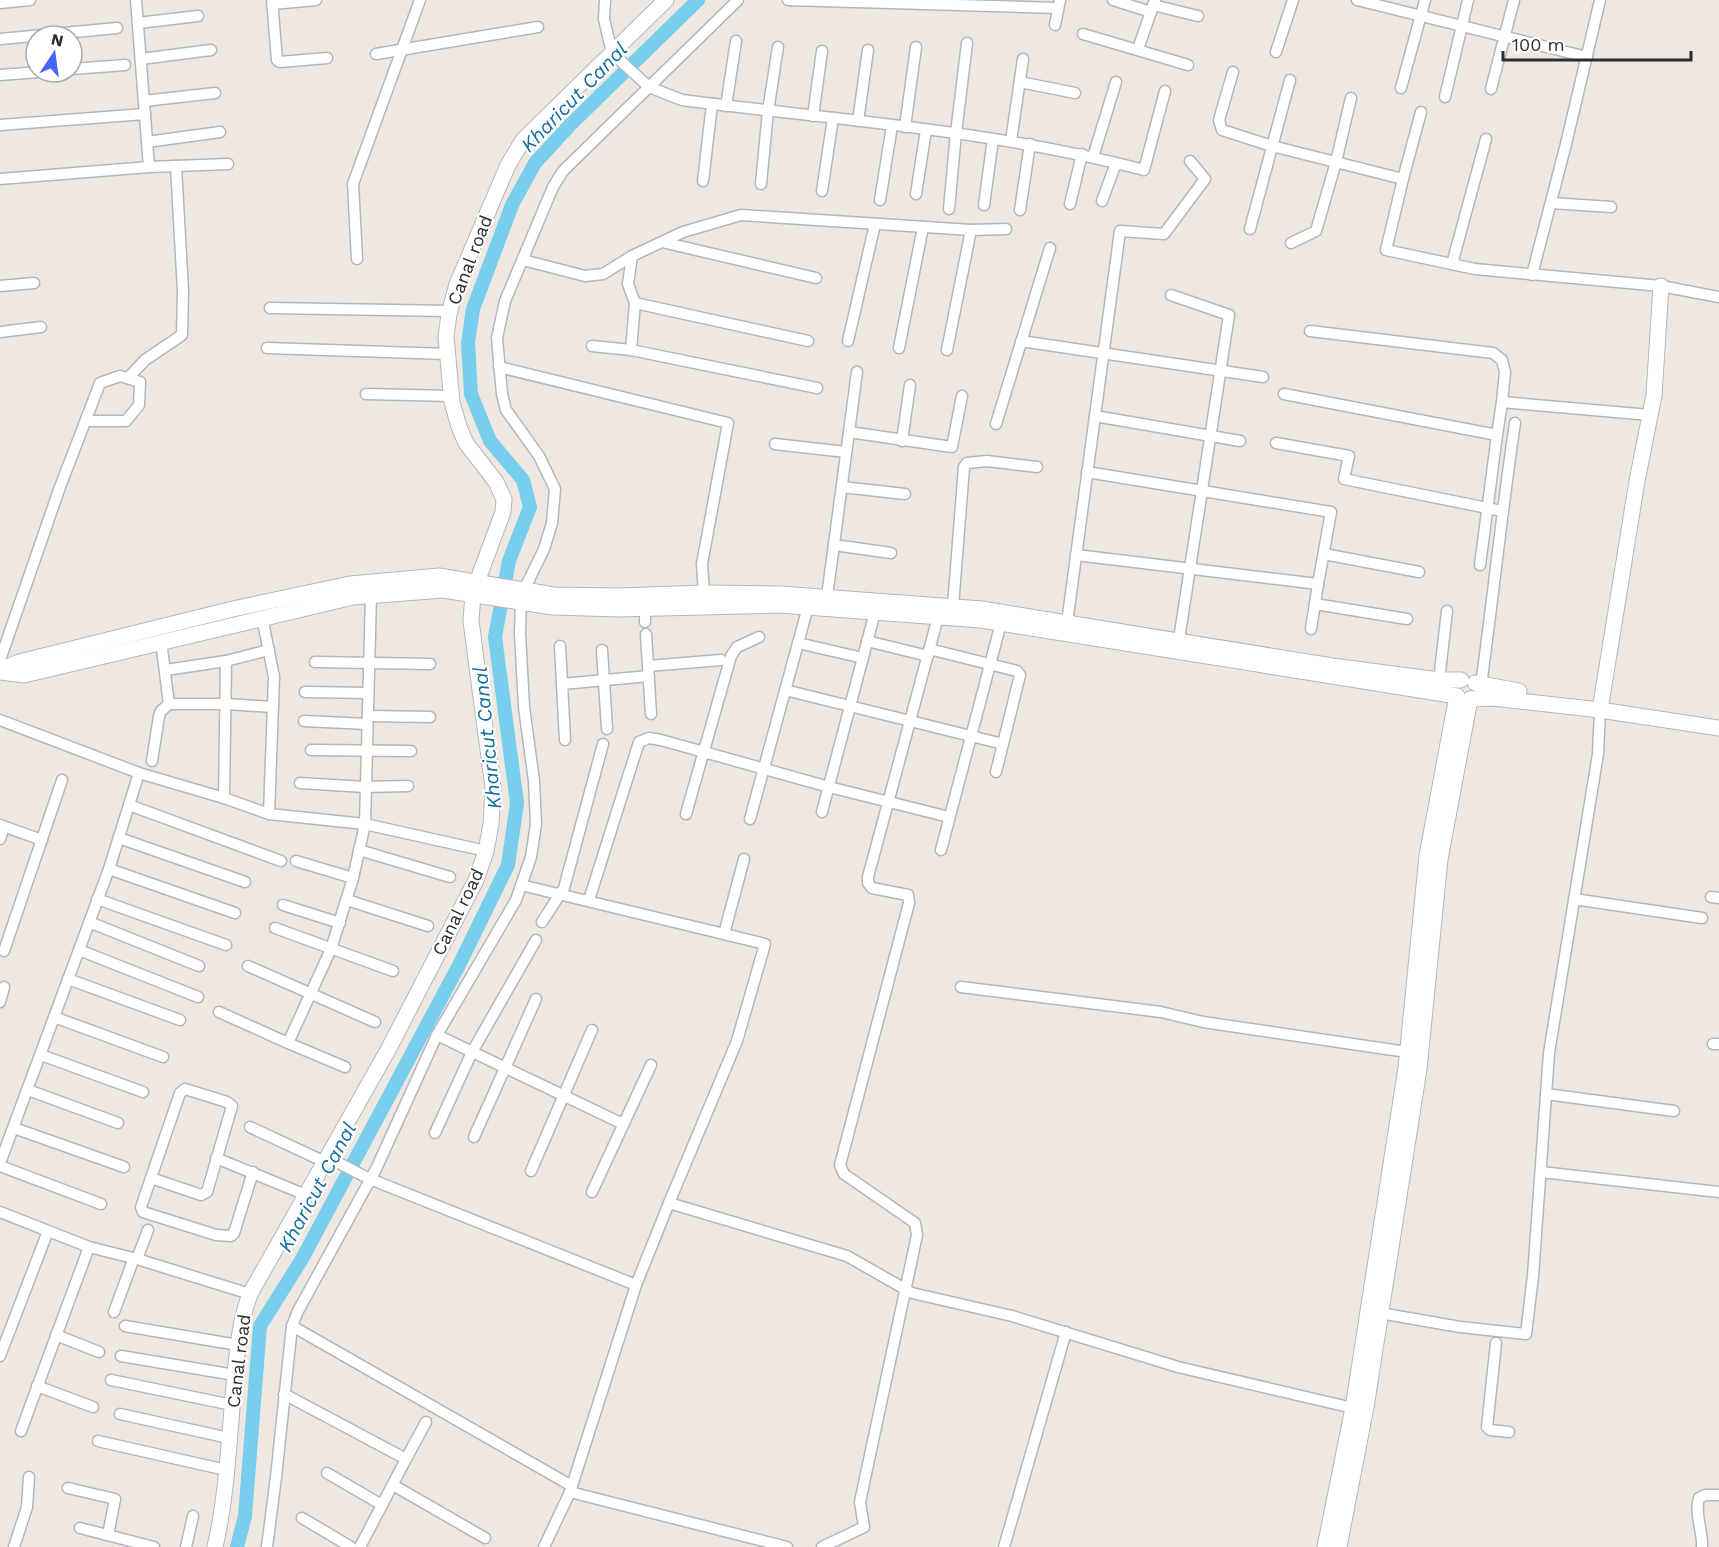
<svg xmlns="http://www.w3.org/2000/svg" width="1719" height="1547" font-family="'Work Sans',sans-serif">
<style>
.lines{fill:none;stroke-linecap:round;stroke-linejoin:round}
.canal{stroke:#77ceed;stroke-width:14}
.street-casing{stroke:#b3b6c0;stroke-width:13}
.secondary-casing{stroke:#b3b6c0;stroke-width:17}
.street{stroke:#fff;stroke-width:10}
.secondary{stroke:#fff;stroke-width:15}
.labels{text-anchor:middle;stroke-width:4.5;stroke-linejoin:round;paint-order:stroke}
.street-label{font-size:18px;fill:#2d2d2d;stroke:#fff}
.water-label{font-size:20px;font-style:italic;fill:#106e9e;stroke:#fff}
</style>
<rect width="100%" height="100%" fill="#eee8e0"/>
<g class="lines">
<polyline class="canal" points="237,1547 245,1516 260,1326 302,1259 459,965 508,865 517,803 495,637 509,561 530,507 523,480 490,441 471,394 468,343 473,309 512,205 535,163 570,125 698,0"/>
<g class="street-casing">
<g id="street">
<polyline points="136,0 149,167"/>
<polyline points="272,0 277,60 280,62 327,58"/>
<path d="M605,0l-1,19 8,34 37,34 33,13c154,20 311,30 462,70l21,-79"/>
<polyline points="788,0 1058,8"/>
<polyline points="1113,0 1151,12"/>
<polyline points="1357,0 1587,57"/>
<polyline points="0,3 30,0"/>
<polyline points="273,4 316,0"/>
<polyline points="1153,5 1198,16"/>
<polyline points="138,23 198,16"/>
<polyline points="1055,25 1060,0"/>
<polyline points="1083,34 1188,65"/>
<polyline points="0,39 117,28"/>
<polyline points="1138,49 1155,0"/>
<polyline points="1276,52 1293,0"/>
<polyline points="376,54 538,27"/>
<polyline points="141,59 211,50"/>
<polyline points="72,69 125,65"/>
<polyline points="1233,72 1219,120 1222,130 1272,146 1403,179 1386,250 1475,269 1661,286 1719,297"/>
<polyline points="0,75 39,72"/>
<polyline points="1020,82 1075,93"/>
<polyline points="1401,88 1425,0"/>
<polyline points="1491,89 1514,0"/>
<polyline points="1445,97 1468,0"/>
<polyline points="144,101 215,93"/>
<polyline points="726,106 736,41"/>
<polyline points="813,116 822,51"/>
<polyline points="858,121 868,50"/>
<polyline points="0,125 145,114"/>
<polyline points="905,127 916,47"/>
<polyline points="1011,141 1023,59"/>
<polyline points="147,142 220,132"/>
<polyline points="1093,157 1116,82"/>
<polyline points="0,179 149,167 228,164"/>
<polyline points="1403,179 1421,112"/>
<polyline points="703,181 712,104"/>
<polyline points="761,184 768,111 778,47"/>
<polyline points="822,191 833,118"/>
<polyline points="916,194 926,130"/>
<polyline points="880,200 892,126"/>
<polyline points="1102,201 1116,163"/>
<polyline points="1551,203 1611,207"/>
<polyline points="1070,204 1082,154"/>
<polyline points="984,205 993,139"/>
<polyline points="949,209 956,133 967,43"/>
<polyline points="1020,210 1030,144"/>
<polyline points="1250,229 1290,80"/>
<polyline points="662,242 816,278"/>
<polyline points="1291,243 1316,231 1336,162 1351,98"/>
<polyline points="632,256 628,284 635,303"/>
<polyline points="357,259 353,184 420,0"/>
<polyline points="523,260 585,276 603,274 632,256 683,232 741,215 971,230 1006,229"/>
<polyline points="1452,264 1486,139"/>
<polyline points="1532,275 1566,144 1600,0"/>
<polyline points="0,286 34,283"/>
<polyline points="1171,295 1229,315 1178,646"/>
<polyline points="270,308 450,311"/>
<polyline points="1310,331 1493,353 1502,360 1505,372 1502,402"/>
<polyline points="0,332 41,327"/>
<polyline points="808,341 635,303 631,350 817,388"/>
<polyline points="848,341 875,224"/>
<polyline points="1021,341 1263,377"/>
<polyline points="592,346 631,350"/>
<polyline points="267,348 447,354"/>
<polyline points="899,348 923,227"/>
<polyline points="947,350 971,230"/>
<polyline points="499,367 728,423 702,564 704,593"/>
<polyline points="128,378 145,360 182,335 183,291 176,166"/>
<polyline points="366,394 452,396"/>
<polyline points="1284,394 1497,435 1502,402 1650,415"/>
<polyline points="1095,416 1240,441"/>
<polyline points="996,424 1050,248"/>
<polyline points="849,432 952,447 962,396"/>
<polyline points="902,441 910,385"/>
<polyline points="1276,443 1349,456 1344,479 1502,511"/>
<polyline points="775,444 846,452"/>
<polyline points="1087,472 1331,512 1318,584"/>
<polyline points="842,487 905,494"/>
<polyline points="834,545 891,553"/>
<polyline points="1324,554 1419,572"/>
<polyline points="1076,555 1318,584 1311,629"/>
<polyline points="1480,565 1497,435"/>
<polyline points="826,604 857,372"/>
<polyline points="1315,604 1407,619"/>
<polyline points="953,606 964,467 967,463 987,461 1037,467"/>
<polyline points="645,608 645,622"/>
<polyline points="262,617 274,677 269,814"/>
<polyline points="1067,623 1120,231 1164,234 1205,179 1190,161"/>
<polyline points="646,634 651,714"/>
<polyline points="867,641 928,656"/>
<polyline points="798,643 863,658"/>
<polyline points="560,646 565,740"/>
<polyline points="929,649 1017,671 1020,675 996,772"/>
<polyline points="602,650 607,729"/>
<polyline points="0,660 60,487 100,383 120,376 140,382 139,405 126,421 86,421"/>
<polyline points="315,662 430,664"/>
<polyline points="648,666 721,660"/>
<polyline points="166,670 226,661 269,650"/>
<polyline points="1439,680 1447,611"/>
<polyline points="562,684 649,676"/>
<path d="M1481,685c12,-87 21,-175 34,-262"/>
<polyline points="785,690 1003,744"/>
<polyline points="305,692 368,693"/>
<polyline points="169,704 226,704 273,707"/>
<polyline points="368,716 430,717"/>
<polyline points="0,720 139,773 109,869 0,1163"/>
<polyline points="304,721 367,724"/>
<polyline points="311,750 411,751"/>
<polyline points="152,761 159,716 161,711 169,704 161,641"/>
<polyline points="139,773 224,798 269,814 365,824 486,851"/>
<polyline points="300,783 365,787 408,786"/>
<polyline points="224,798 226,661"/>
<polyline points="129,805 281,861"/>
<polyline points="822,812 875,612"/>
<polyline points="686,814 731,656 737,647 759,637"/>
<polyline points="750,819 809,603"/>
<polyline points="0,825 42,840"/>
<polyline points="119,838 245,882"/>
<polyline points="0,839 4,827"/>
<polyline points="359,850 450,877"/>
<polyline points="941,850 1001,623"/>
<polyline points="296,861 353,878"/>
<polyline points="109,869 235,913"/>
<polyline points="521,885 765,944 737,1041 669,1203"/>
<polyline points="1711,897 1719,898"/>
<polyline points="97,899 226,945"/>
<polyline points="1574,899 1702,918"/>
<polyline points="347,900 428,926"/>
<polyline points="589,900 639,742 649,738 661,740 829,787 949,817"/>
<polyline points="283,905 340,923"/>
<polyline points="89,922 199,966"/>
<polyline points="542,922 564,888 603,744"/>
<polyline points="275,928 393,971"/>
<polyline points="724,934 744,859"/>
<polyline points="79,950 198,997"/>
<polyline points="4,951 62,780"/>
<polyline points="248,966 375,1022"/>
<polyline points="68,979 180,1020"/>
<polyline points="961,987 1161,1012 1203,1022 1407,1052"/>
<polyline points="0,1002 4,987"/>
<polyline points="219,1012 288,1043"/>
<polyline points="54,1017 163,1057"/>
<polyline points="437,1035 623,1124"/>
<polyline points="1713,1044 1719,1044"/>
<polyline points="41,1055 143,1092"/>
<polyline points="345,1067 288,1043 331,949 353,878 365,824 371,595"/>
<polyline points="28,1090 118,1123"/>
<polyline points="1546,1094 1674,1111"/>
<polyline points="250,1127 325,1162"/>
<polyline points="14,1128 124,1167"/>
<polyline points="435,1133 472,1052 536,940"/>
<polyline points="474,1137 536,999"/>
<polyline points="327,1157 370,1179 636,1285"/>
<polyline points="216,1158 306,1195"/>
<polyline points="0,1166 101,1204"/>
<polyline points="531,1171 592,1030"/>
<polyline points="1541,1172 1719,1192"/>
<polyline points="151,1178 201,1195 207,1192 232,1106 227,1102 185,1089 180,1093 141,1207 143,1212 216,1235 231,1236 234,1233 253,1172"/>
<polyline points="592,1192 651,1065"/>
<polyline points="0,1212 89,1247 21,1431"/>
<polyline points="89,1247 137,1259 250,1294"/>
<polyline points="137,1259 148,1230"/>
<polyline points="114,1312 134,1258"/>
<polyline points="1374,1312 1460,1327 1526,1334 1533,1276 1549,1053 1598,754 1600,710"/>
<polyline points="125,1326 238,1345"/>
<polyline points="292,1326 572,1486"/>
<polyline points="56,1335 99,1352"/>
<polyline points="1496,1343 1487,1427 1490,1430 1509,1432"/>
<polyline points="0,1356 48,1231"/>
<polyline points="121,1356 235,1375"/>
<polyline points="111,1380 232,1405"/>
<polyline points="37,1386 93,1407"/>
<polyline points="284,1394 406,1459 360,1547"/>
<polyline points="120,1414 229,1438"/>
<polyline points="98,1441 226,1470"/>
<polyline points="406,1459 426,1422"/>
<polyline points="327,1473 382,1505"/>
<polyline points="393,1485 485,1538"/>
<polyline points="68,1488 115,1499 108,1535"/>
<polyline points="570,1492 787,1547"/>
<polyline points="302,1518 351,1547"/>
<polyline points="80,1528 154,1547"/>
<polyline points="14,1547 27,1507 29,1477"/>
<polyline points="186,1547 193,1516"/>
<polyline points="267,1547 276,1477 292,1326 298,1311 376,1169 437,1035 516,900 531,857 536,824 534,781 524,707 520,633 521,602 524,590 544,549 552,523 555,489 539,456 506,410 502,394 497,338 505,301 553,187 563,171 738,0"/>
<polyline points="544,1547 570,1492 636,1285 669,1203 847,1256 912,1293 1012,1316 1178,1367 1353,1408"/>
<polyline points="822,1547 864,1527 860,1502 917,1235 915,1223 844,1174 840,1165 909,903 908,895 872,888 868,883 868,877 938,617"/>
<polyline points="1004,1547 1066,1332"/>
<path d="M1702,1547c1,-16 -8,-34 -3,-49l6,-3h14"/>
</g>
</g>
<g class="secondary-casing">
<g id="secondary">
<polyline points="0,670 19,662 233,609 350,584 439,576 554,595 619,596 704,593 781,594 982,609 1332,666 1439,680 1461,680"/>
<polyline points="0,672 24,675 353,597 443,590 553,607 618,609 780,605 981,620 1457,696 1427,856 1406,1068 1353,1408 1325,1547"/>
<polyline points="1475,683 1519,691"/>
<polyline points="1600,710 1637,481 1654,395 1661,286"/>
<path d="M215,1547c12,-52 14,-108 19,-162 3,-31 5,-62 16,-91l138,-244 88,-170 10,-29 5,-27 2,-36 -22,-167 2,-27 4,-12 26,-70 1,-13 -8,-17 -30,-39 -7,-16 -7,-25 -6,-65 3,-23 8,-30 51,-119 15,-25 143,-140"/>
<polyline points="1339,1547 1366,1407 1419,1069 1440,859 1470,699 1493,698 1600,710 1719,728"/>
</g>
</g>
<use href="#street" class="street"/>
<use href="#secondary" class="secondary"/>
</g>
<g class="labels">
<g class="street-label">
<text transform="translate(470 260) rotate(-69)" y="6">Canal road</text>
<text transform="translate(458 912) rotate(-64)" y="6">Canal road</text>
<text transform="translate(239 1361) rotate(-83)" y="6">Canal road</text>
</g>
<g class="water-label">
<text transform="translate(574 97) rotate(-46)" y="7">Kharicut Canal</text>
<text transform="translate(487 738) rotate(-96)" y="7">Kharicut Canal</text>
<text transform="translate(317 1187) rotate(-62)" y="7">Kharicut Canal</text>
</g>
</g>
<g transform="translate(54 54) rotate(13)"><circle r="28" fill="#ffffff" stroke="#ababab" stroke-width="1.5"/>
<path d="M0-4.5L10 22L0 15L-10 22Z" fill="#4566f6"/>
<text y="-9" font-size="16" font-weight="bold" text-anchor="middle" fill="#2d2d2d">N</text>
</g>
<path d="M1503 51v9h188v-9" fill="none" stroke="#2d2d2d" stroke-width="3"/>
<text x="1512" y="51" font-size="18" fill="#2d2d2d" stroke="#ffffff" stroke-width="4.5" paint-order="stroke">100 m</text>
</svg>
